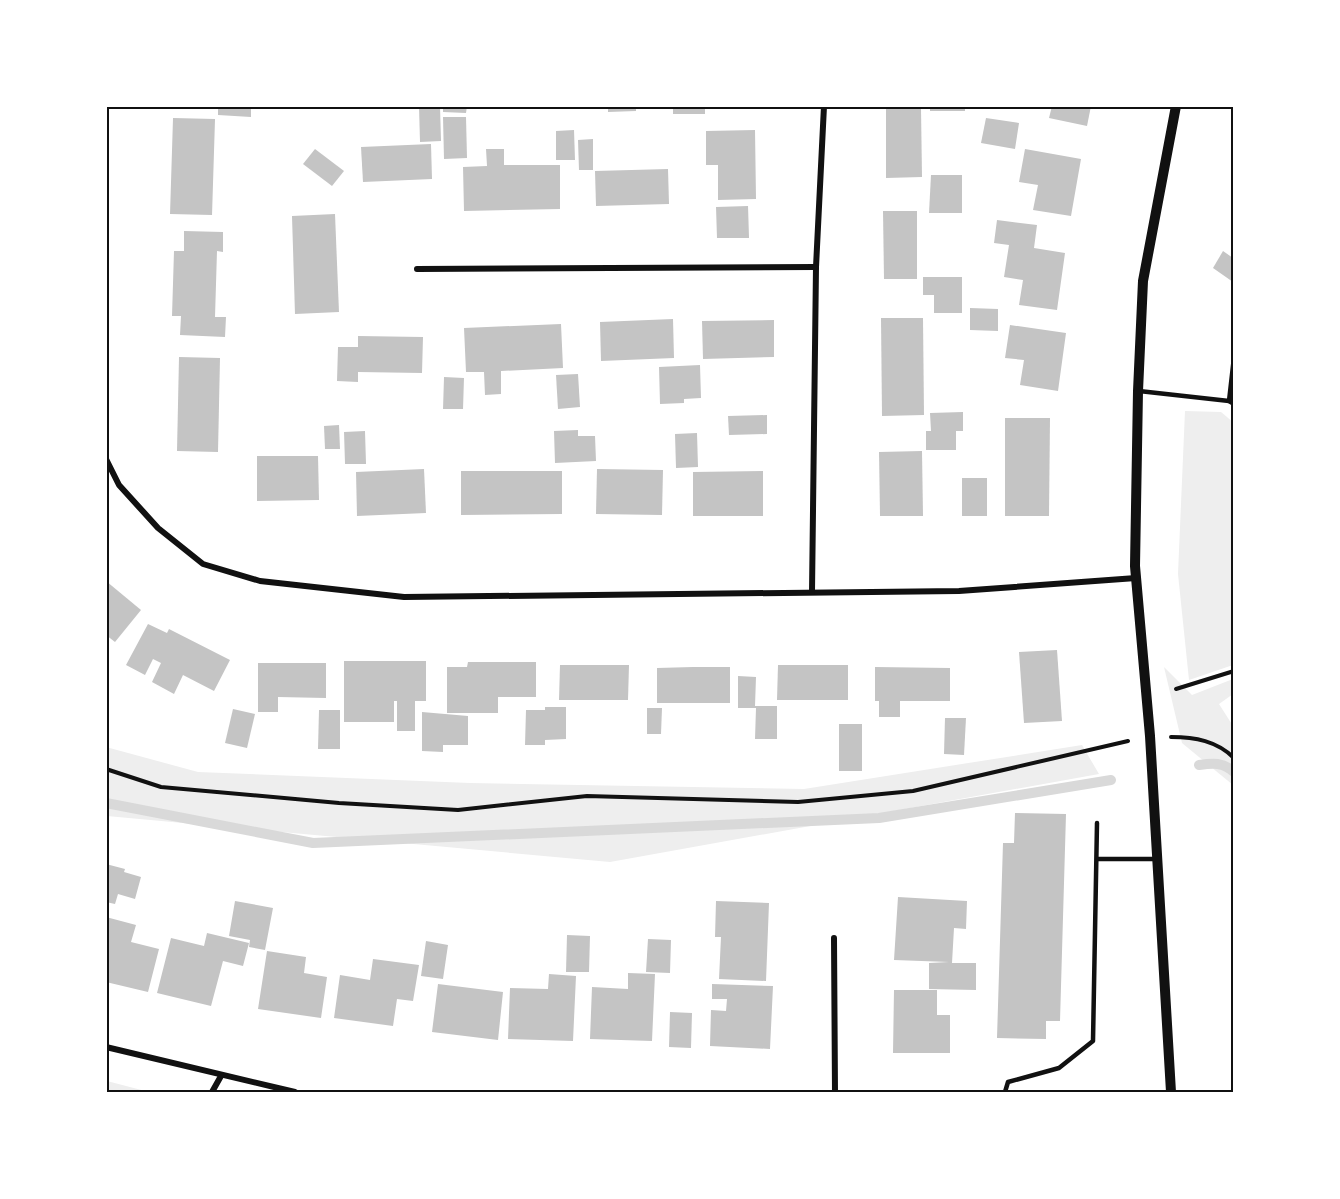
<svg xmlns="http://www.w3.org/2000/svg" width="1340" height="1199" font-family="Poppins,sans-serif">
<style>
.green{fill:#eee}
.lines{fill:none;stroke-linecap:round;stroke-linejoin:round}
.stream{stroke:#d9d9d9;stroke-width:10}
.building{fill:#c4c4c4}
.path{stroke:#111;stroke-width:4}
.service{stroke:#111;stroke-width:4.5}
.minor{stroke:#111;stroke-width:6}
.tertiary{stroke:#111;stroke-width:10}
.neatline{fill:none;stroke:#111;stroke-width:2}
</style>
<rect width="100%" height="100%" fill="#fff"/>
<g class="green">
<polygon points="1185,411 1221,412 1234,423 1233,665 1189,680 1178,574"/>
<polygon points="1164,667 1192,695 1233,679 1233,694 1219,704 1233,726 1233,785 1182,743"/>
<polygon points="1082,745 1099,774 610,862 107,816 106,747 198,772 470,783 804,789"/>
<polygon points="107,1081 149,1092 107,1092"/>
</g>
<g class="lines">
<g class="stream">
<path d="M1199,765c14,-2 24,-3 35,7"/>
<polyline points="106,803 313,843 879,818 1111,780"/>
</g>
</g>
<g class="building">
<polygon points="218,106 251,106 251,117 218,115"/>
<polygon points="419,106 440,106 441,141 420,142"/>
<polygon points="443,106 467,106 466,113 443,112"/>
<polygon points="608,106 636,106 636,111 608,112"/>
<rect x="673" y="106" width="32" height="8"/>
<rect x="930" y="106" width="35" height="5"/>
<polygon points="1052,106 1091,106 1087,126 1049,118"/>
<polygon points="921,108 922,177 886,178 886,109"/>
<polygon points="443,117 466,117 467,158 444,159"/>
<polygon points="173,118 215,119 212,215 170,214"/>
<polygon points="986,118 1019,123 1015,149 981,143"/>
<polygon points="574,130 575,160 556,160 556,131"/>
<polygon points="755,130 756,199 718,200 718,165 706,165 706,131"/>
<polygon points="593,139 593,170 579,170 578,140"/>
<polygon points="431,144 432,179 363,182 361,147"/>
<polygon points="315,149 344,171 332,186 303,164"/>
<polygon points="486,149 504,149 504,165 560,165 560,209 464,211 463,167 487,166"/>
<polygon points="1025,149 1081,159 1071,216 1033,210 1038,185 1019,182"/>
<polygon points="668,169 669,204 596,206 595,171"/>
<polygon points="931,175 962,175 962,213 929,213"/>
<polygon points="748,206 749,238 717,238 716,207"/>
<polygon points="883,211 917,211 917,279 884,279"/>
<polygon points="335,214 339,312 295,314 292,216"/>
<polygon points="997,220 1037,225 1034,248 1065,253 1057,310 1019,305 1023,280 1004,277 1009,245 994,243"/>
<polygon points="184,231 223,232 223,252 217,251 215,317 226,317 225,337 180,335 181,316 172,316 174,251 184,251"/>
<polygon points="1223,251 1233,258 1233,282 1213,268"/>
<polygon points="923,277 962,277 962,313 934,313 934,295 923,295"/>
<polygon points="970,308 998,309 998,331 970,330"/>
<polygon points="881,318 923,318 924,415 882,416"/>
<polygon points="673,319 674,358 601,361 600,322"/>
<polygon points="774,320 774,357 703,359 702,321"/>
<polygon points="561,324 563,368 501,371 501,394 485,395 484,372 466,372 464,328"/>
<polygon points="1010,325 1066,333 1058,391 1020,385 1024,360 1005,358"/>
<polygon points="358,336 423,337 422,373 358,372 358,382 337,381 338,347 358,347"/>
<polygon points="179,357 220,358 218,452 177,451"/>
<polygon points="700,365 701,398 684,399 684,403 660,404 659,367"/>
<polygon points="578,374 580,407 558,409 556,375"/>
<polygon points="444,377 464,378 463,409 443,409"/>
<polygon points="963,412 963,431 956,431 956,450 926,450 926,431 931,431 930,413"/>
<polygon points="767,415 767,434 729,435 728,416"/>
<polygon points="1005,418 1050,418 1049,516 1005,516"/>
<polygon points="339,425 340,449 325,449 324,426"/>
<polygon points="578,430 578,436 595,436 596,461 555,463 554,431"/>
<polygon points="365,431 366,464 345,464 344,432"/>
<polygon points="697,433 698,467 676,468 675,434"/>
<polygon points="922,451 923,516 880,516 879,452"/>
<polygon points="257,456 318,456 319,500 257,501"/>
<polygon points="424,469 426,513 357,516 356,472"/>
<polygon points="597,469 663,470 662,515 596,514"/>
<polygon points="461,471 562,471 562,514 461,515"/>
<polygon points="763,471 763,516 693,516 693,472"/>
<rect x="962" y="478" width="25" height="38"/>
<polygon points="106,581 141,610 115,642 106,635"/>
<polygon points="148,624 167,633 169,629 230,660 214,691 183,675 174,694 152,682 161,663 153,659 145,675 126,665"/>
<polygon points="1057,650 1062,721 1024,723 1019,652"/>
<polygon points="344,661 426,661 426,701 415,701 415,731 397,731 397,701 394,701 394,722 344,722"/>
<polygon points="468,662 536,662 536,697 498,697 498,713 447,713 447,667 467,667"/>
<polygon points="258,663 326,663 326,698 278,697 278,712 258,712"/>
<polygon points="560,665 629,665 628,700 559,700"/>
<polygon points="778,665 848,665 848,700 777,700"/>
<polygon points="693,667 730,667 730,703 657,703 657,668"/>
<polygon points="875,667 950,668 950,701 900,701 900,717 879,717 879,701 875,701"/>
<polygon points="738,676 756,677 755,706 777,706 777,739 755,739 756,708 738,708"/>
<polygon points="545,707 566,707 566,739 545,740 545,745 525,745 526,710 545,710"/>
<polygon points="647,708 662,708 661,734 647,734"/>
<polygon points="233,709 255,714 247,748 225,743"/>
<polygon points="319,710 340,710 340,749 318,749"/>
<polygon points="422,712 468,716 468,745 443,745 443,752 422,751"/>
<polygon points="945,718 966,718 964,755 944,754"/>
<rect x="839" y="724" width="23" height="47"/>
<polygon points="1015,813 1066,814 1060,1021 1046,1021 1046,1039 997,1038 1003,843 1014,843"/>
<polygon points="106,864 125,869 124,872 141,877 135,899 118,894 115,904 106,902"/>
<polygon points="898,897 967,901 966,929 954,928 952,963 976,963 976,990 929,989 929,963 949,962 894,960"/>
<polygon points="235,901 273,908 265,950 249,947 250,940 229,936"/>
<polygon points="716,901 769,903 766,981 719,979 721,937 715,937"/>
<polygon points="106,917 136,925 131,942 159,949 148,992 106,982"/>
<polygon points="207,933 249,943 243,966 223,961 211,1006 157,993 171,938 204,946"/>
<polygon points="567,935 590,936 589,972 566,972"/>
<polygon points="648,939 671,940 670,973 646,972"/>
<polygon points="426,941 448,945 443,979 421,976"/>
<polygon points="267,951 306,957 304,973 327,977 321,1018 258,1009"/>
<polygon points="373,959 419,965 413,1001 397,999 393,1026 334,1018 340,975 370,980"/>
<polygon points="628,973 655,974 652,1041 590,1039 592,987 628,989"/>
<polygon points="549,974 576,976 573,1041 508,1039 510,988 548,989"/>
<polygon points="438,984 503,992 498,1040 432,1032"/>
<polygon points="712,984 773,986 770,1049 710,1046 711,1010 726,1011 727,999 712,999"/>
<polygon points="894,990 937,990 937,1015 950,1015 950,1053 893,1053"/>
<polygon points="670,1012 692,1013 691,1048 669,1047"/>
</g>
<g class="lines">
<g class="path">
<polyline points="1176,689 1234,671"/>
<path d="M1171,737c24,0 46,4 63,21"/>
<polyline points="106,769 161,787 339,803 458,810 587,796 798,802 913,791 1128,741"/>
</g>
<g class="service">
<polyline points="1139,391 1229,401 1234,404"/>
<polyline points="1229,401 1234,357"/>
<polyline points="1098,859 1157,859"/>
<polyline points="1005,1092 1008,1082 1059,1068 1093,1041 1097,823"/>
</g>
<g class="minor">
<polyline points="417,269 816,267"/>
<polyline points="106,459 119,485 158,528 203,564 260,581 404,597 959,591 1136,578"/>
<polyline points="812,592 816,267 824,106"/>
<polyline points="834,938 835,1092"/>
<polyline points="106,1047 295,1092"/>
<polyline points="212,1092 221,1076"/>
</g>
<polyline class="tertiary" points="1171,1092 1150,736 1135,566 1138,391 1143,281 1176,106"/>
</g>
<rect width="1340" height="1199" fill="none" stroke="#ffffff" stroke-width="216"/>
<rect x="108" y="108" width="1124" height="983" class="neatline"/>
</svg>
